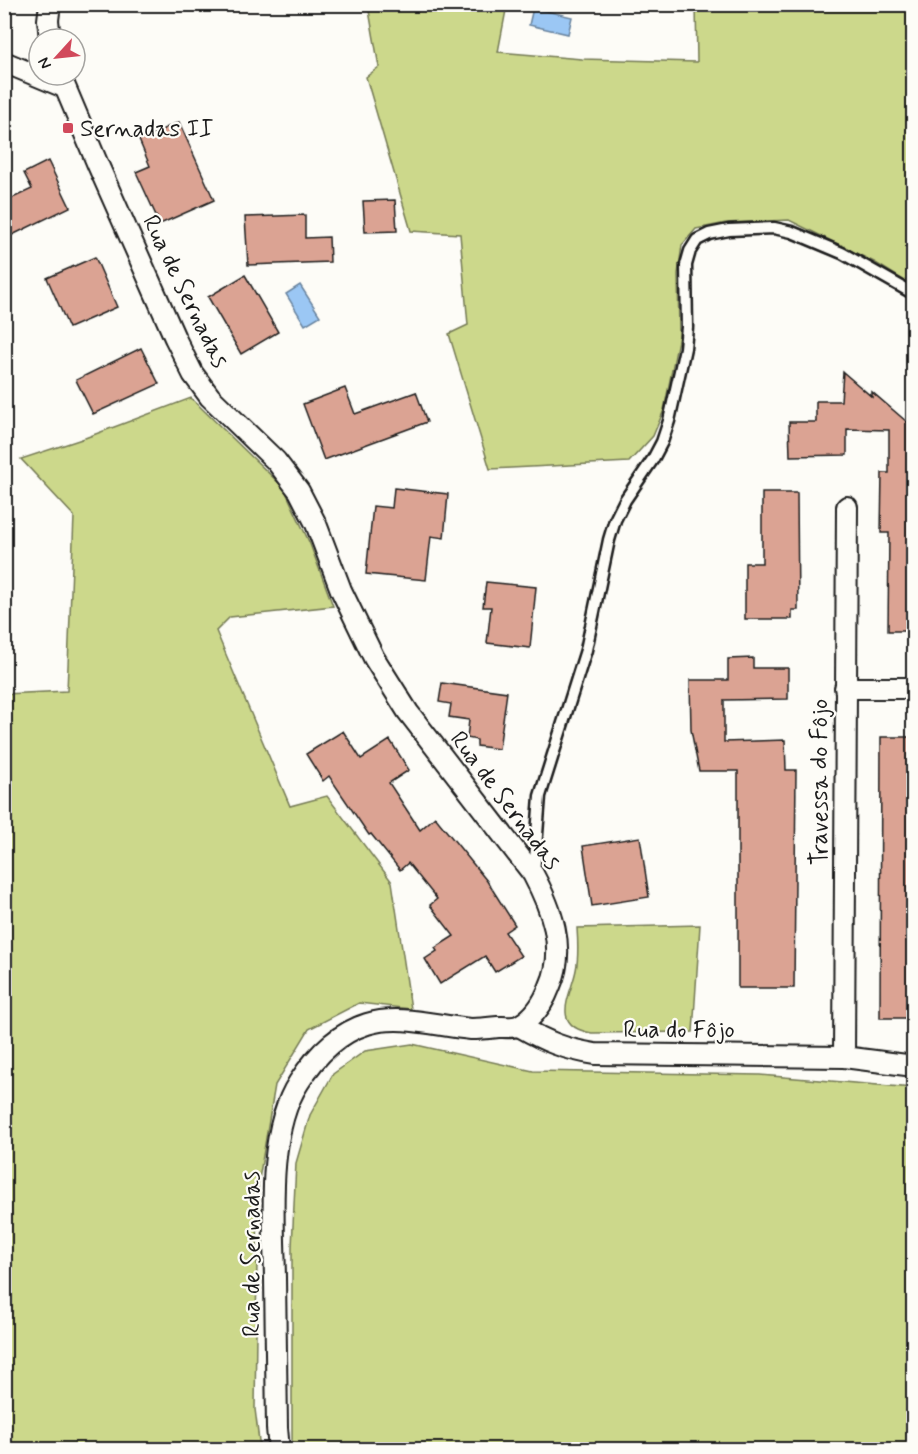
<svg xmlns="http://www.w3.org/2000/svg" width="918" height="1454" font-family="Mynerve,sans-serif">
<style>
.green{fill:#ccd88b;stroke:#747a54;stroke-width:1.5}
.water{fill:#9bc7f4;stroke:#68839e;stroke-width:1.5}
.building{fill:#dba393;stroke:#1c1c1c;stroke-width:1.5}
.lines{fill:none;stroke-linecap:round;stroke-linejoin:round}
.service-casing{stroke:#1c1c1c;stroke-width:15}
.minor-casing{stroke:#1c1c1c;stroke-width:24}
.service{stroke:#fdfcf7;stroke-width:10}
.minor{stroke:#fdfcf7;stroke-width:20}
.poi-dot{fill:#d1495b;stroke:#fdfcf7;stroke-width:2}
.labels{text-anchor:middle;stroke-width:4.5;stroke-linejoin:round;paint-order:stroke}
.poi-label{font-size:24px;fill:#1c1c1c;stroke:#fdfcf7;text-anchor:start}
.street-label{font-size:24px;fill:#1c1c1c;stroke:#fdfcf7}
</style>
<rect width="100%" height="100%" fill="#fdfcf7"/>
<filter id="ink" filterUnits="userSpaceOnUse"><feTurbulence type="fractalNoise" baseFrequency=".0167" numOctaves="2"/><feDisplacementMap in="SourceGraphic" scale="12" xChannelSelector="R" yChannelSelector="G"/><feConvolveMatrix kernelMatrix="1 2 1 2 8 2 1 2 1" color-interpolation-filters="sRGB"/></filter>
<g filter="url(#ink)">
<g class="green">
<polygon points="368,5 507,5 498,52 582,59 697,62 696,5 913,5 913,286 874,262 789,220 726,223 696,229 682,245 678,274 679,335 664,410 653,436 629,462 490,469 449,334 468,325 460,234 411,231 366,77 379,67"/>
<polygon points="191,398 284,488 310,544 333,606 230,617 216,631 290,806 327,796 392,882 411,1009 359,1003 309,1029 275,1085 258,1185 255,1409 260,1449 5,1449 4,694 67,691 74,516 21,459 85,438"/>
<path d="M700,925l-7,107 -101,1c-43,-7 -21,-37 -16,-63 3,-14 2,-28 1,-42z"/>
<polygon points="412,1044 533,1071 760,1075 913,1088 913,1449 292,1449 292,1247 296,1163 310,1115 333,1074 365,1051"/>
</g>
<g class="water">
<polygon points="533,8 572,17 568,34 529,25"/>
<polygon points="300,285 320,316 305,325 286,294"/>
</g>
<g class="building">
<polygon points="179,122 214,200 160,224 136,172 150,166 139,140"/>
<polygon points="48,161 70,207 4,239 4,202 32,189 24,173"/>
<polygon points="395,200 397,231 365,232 363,201"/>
<polygon points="305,215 305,238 329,237 330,262 248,265 245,217"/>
<polygon points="95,257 117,307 69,328 47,278"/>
<polygon points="245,275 278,332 241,354 208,297"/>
<polygon points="141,348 159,384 93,414 76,380"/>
<polygon points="843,372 872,397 872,392 914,428 914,631 888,631 889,533 881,533 882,473 889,473 889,430 847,429 847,455 790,456 789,422 816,422 816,401 841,401"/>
<polygon points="345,388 355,414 416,392 427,422 324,460 303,404"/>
<polygon points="394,488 448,494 444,538 431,536 426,580 366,574 373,506 392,508"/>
<polygon points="762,493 797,493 798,610 792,610 792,619 745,619 745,563 762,563"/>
<polygon points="486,582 536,587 530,648 487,643 491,607 483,607"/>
<polygon points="753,658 753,668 788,668 788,699 724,700 724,742 785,740 786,770 796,770 794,988 738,988 738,771 699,771 691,730 690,680 728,680 728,659"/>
<polygon points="442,683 507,692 499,749 477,746 477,740 467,738 469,720 449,717 451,704 439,702"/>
<polygon points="343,731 361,759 390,740 409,770 389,783 420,830 435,817 487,881 515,925 505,932 521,956 495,972 485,956 440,984 425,959 437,951 435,948 454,936 430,905 437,899 408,863 400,870 371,834 369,835 329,776 323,781 306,754"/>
<polygon points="881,737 914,737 914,1018 880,1018"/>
<polygon points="640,837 649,897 592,906 583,846"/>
</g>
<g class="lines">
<g class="service-casing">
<polyline id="service" points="534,873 540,796 586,650 609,540 615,520 625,500 653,459 662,442 669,421 685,348 687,327 686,265 690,251 697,240 709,234 729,230 774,228 792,232 842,253 914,294"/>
</g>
<g class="minor-casing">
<g id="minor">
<polyline points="50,39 48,20 50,4"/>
<polyline points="4,62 64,87"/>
<path d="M60,75l38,90 77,173 18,36 17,23 66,64 23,30 17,33 25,66 33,68 34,54 125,162c18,34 34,74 17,112 -6,16 -14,30 -30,39 -5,3 -15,2 -22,2 -9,1 -18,2 -27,2 -34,-3 -71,-15 -104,-5 -29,9 -52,33 -68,58 -33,50 -25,138 -24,196 1,50 1,100 2,150l2,22"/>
<polyline points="845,688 914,688"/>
<path d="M519,1026c28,16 45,23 76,28l249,3 70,9"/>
<polyline points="844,1057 847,507"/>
</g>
</g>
<use href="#service" class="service"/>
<use href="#minor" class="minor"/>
</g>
</g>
<rect class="poi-dot" x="62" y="122" width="12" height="12" rx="3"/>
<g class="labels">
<g class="poi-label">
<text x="80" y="136">Sernadas II</text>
</g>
<g class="street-label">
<text transform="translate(186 291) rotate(64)" y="8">Rua de Sernadas</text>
<text transform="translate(819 782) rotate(-90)" y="8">Travessa do Fôjo</text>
<text transform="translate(506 800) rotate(53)" y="8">Rua de Sernadas</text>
<text x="679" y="1037">Rua do Fôjo</text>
<text transform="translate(251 1254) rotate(-90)" y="8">Rua de Sernadas</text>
</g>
</g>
<rect width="918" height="1454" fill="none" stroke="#fdfcf7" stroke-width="24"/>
<rect x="12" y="12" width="894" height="1430" fill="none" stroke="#1c1c1c" stroke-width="2" filter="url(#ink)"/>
<g transform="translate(57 57) rotate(243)"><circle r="28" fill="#fdfcf7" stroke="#a3a29f" stroke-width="1.5"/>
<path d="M0-4.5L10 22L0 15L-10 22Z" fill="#d1495b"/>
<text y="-9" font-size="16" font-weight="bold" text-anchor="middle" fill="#1c1c1c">N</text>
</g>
</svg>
